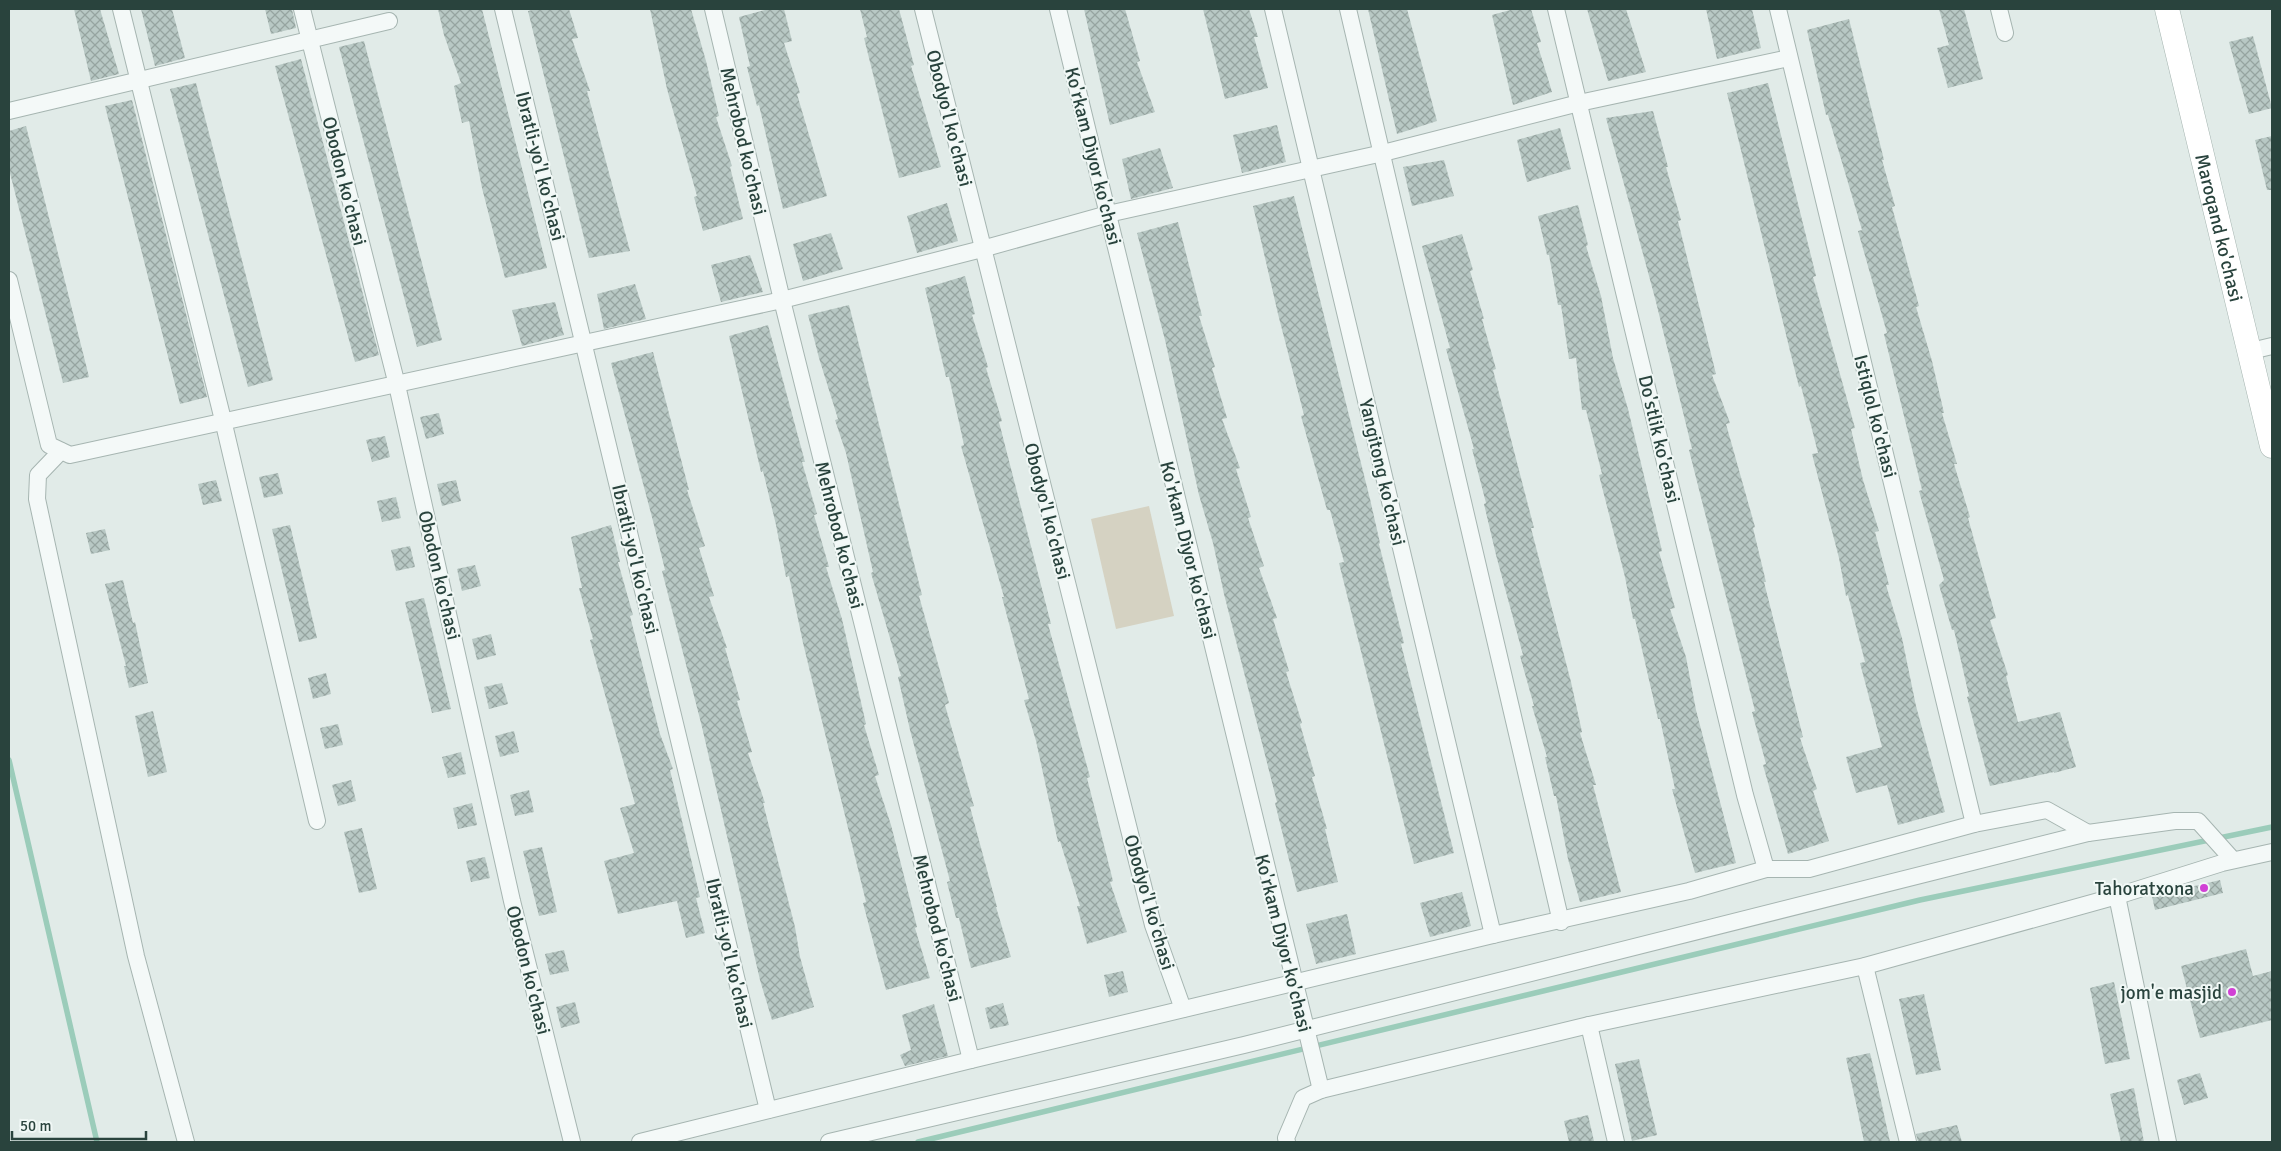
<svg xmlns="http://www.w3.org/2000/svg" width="2281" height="1151" font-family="Signika,sans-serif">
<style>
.pitch{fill:#d5d2c2}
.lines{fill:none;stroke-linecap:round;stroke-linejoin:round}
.stream{stroke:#9bccba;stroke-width:5.5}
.building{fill:url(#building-cross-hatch)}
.street-casing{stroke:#a6b5b1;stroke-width:18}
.secondary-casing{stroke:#a6b5b1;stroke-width:25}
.street{stroke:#f4f9f8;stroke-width:16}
.secondary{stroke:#fff;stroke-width:24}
.poi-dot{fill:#d141d5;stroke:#f1f8f6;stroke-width:2}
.labels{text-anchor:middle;stroke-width:4;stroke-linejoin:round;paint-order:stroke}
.street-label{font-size:19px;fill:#29433d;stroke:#f1f8f6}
.poi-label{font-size:19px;fill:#29433d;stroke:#f1f8f6;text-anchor:end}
</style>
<defs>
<pattern id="building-cross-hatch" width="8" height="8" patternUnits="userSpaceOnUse" patternTransform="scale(1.25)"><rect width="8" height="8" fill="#b8c8c4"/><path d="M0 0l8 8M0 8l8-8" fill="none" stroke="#96a4a0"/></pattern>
</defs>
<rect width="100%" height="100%" fill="#e1ebe8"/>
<polygon class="pitch" points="1149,506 1174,616 1116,629 1091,519"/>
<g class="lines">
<g class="stream">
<polyline points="9,760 97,1142"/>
<polyline points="918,1142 1920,900 2272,827"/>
</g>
</g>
<g class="building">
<polygon points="74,9 100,9 119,74 91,81"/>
<polygon points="141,9 172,9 185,58 155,66"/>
<polygon points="265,9 292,9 296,28 271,34"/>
<polygon points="438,9 482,9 547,268 505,278 482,188 469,121 462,123 454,86 461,83 444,35"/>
<polygon points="536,9 569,9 578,38 572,39 590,91 587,91 630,251 589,258 528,11"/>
<polygon points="650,9 691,9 706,61 719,116 716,117 732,166 730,167 743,219 703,231 694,197 697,196 667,89"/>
<polygon points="769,9 784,9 792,41 784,43 800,93 797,94 827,196 783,209 759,105 757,106 747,67 750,66 739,17"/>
<polygon points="860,9 899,9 914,65 911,66 941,167 899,178 864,38 867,37"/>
<polygon points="1084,9 1125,9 1140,61 1137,62 1155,112 1110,125"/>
<polygon points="1203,9 1249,9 1258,37 1254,37 1268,88 1225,99"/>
<polygon points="1368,9 1407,9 1437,121 1397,134"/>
<polygon points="1514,9 1531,9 1541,42 1537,43 1552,92 1513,105 1492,15"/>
<polygon points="1587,9 1626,9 1646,72 1608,81"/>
<polygon points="1706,9 1752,9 1761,48 1717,59"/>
<polygon points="1939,9 1964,9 1983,79 1948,88 1937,48 1949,45"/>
<polygon points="1849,19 1884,160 1882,160 1895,206 1892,207 1919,306 1916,307 1932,361 1944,413 1942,413 1957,464 1954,464 1970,517 1968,518 1996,618 1990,620 2008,675 2006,676 2018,722 2060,712 2076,767 2054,773 2054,772 1990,786 1967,697 1969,696 1954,630 1952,630 1939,585 1944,580 1919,491 1922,490 1884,334 1887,333 1858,231 1862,230 1828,115 1826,115 1807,30"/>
<polygon points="2253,36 2272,108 2249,114 2229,42"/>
<polygon points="364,41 442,340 417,347 339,47"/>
<polygon points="301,59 379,355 355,362 275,66"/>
<polygon points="196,83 273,380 248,387 170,89"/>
<polygon points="1768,83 1816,276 1813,277 1855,428 1851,429 1863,480 1879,531 1875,532 1889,585 1886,585 1902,638 1916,706 1945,812 1898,825 1887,785 1856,793 1846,757 1882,747 1860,663 1865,662 1848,595 1846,596 1839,558 1812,454 1818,453 1801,386 1799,387 1790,351 1727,93"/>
<polygon points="132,100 207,397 180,404 105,106"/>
<polygon points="1653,111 1668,167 1666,167 1681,220 1678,221 1716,374 1712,375 1730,423 1726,424 1755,527 1753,528 1766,582 1764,582 1803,737 1800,738 1817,789 1813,791 1829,841 1788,854 1763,765 1766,764 1752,712 1755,711 1689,450 1692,449 1655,298 1606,118"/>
<polygon points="1277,125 1286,162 1242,173 1233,135"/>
<polygon points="26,126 89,377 63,383 9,169 9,131"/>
<polygon points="1560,128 1571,169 1527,182 1517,140"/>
<polygon points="2272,136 2272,190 2267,190 2255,140"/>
<polygon points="1160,148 1173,188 1131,199 1122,159"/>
<polygon points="1444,160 1454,196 1412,206 1403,167"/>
<polygon points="1294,196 1370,499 1380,543 1379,544 1404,643 1401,644 1454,853 1414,864 1339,563 1344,562 1330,510 1327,510 1301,416 1304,415 1278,314 1253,206"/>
<polygon points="947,203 958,241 917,253 907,216"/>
<polygon points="1578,205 1588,245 1586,246 1601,296 1613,358 1628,409 1662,551 1659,552 1675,608 1670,609 1686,657 1696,710 1736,863 1695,873 1672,789 1675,789 1660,719 1658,719 1635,619 1633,619 1625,577 1599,475 1602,474 1586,410 1582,410 1576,358 1569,359 1561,305 1558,305 1549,255 1547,255 1538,216"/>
<polygon points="1178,222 1202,316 1199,316 1215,367 1212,368 1227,418 1222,419 1240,468 1236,469 1251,517 1248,518 1264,566 1259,568 1277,618 1273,619 1289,671 1286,672 1302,723 1300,724 1315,776 1312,777 1327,829 1325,829 1338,882 1297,892 1275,803 1277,802 1224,594 1213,543 1199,495 1165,340 1137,233"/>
<polygon points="831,233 843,269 803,281 793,244"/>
<polygon points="1462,234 1473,270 1470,271 1484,319 1482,319 1496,369 1493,370 1534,528 1531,528 1571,682 1582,732 1580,733 1596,785 1593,785 1621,892 1580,902 1568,859 1556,796 1554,796 1545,757 1547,757 1532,706 1534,706 1520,656 1523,655 1496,555 1484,504 1486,503 1472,449 1474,449 1446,349 1450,348 1422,246"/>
<polygon points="750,255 763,292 721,302 711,265"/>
<polygon points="965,276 975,314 972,315 988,367 986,368 1002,421 999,422 1051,624 1048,624 1090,777 1087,778 1113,881 1110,882 1127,932 1087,944 1077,906 1080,906 1060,841 1058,842 1036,741 1024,700 1029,699 1002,597 1004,597 961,446 964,445 949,377 946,377 925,288"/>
<polygon points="635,284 646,319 604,329 597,294"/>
<polygon points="555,302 564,335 522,346 512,310"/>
<polygon points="849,305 922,595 919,596 949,703 945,705 974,806 970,807 997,907 996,907 1011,957 971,968 959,918 956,918 947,882 950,881 910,730 898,677 901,676 871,573 873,572 846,453 835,420 838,419 819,358 808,315"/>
<polygon points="768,325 805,462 802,462 817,514 814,515 829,567 826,567 842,619 866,724 864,725 879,775 875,776 891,825 917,927 915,928 930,978 886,990 863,903 866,902 803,643 789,576 786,577 776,525 763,471 761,472 729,336"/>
<polygon points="653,352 689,490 687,490 705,546 699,548 714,596 709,597 727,648 725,648 740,700 737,701 752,752 748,753 765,803 763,803 795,927 800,957 814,1007 772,1020 760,980 702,727 662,571 665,570 653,521 611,363"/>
<polygon points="439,413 444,434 426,439 420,417"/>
<polygon points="385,436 390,457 372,462 366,440"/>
<polygon points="278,473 283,494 264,498 259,477"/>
<polygon points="216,480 222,501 203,505 198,484"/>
<polygon points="456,480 461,501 442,506 437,484"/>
<polygon points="396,497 401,518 382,522 377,501"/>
<polygon points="290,525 317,638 299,642 272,529"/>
<polygon points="611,525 620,562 618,562 633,615 630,616 660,734 673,769 670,770 700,897 696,898 705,933 686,938 677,901 618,914 604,861 634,853 620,808 635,804 590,640 593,639 579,588 582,588 571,537"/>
<polygon points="105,529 110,550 91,554 86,533"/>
<polygon points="410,546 415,567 396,571 391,550"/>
<polygon points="475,565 481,586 462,591 457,569"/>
<polygon points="123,580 133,623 135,622 148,683 129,688 124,666 126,666 105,584"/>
<polygon points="424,598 451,709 432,713 405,602"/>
<polygon points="491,634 496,655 477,660 472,639"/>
<polygon points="326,673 331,694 313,699 308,678"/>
<polygon points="502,683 508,704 489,709 484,687"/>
<polygon points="153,711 167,772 148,777 135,716"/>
<polygon points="338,724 343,745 325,749 320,728"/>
<polygon points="514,731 519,752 500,757 495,736"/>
<polygon points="461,752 466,774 448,778 442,757"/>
<polygon points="351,780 356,801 338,806 332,785"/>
<polygon points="529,790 534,812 515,816 510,795"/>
<polygon points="472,803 477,825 458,829 453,808"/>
<polygon points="362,828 377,889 359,893 344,832"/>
<polygon points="542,847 557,912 539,916 523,851"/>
<polygon points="485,857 490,878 471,882 466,861"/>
<polygon points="2220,880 2223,893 2155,910 2152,896"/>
<polygon points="1462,892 1471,926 1430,937 1420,903"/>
<polygon points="1347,914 1356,954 1316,964 1306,924"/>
<polygon points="2246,949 2253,976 2272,971 2272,1020 2200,1038 2181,966"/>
<polygon points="564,950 569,971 550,975 545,954"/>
<polygon points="1123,971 1128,992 1109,997 1104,975"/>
<polygon points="2114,982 2130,1059 2105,1064 2090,988"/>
<polygon points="1924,994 1941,1070 1916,1075 1899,999"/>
<polygon points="575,1002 580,1023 561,1028 556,1007"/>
<polygon points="1003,1003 1009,1025 990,1029 985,1008"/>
<polygon points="934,1004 948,1056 905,1066 900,1055 911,1050 902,1015"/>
<polygon points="1870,1053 1876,1078 1890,1142 1864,1142 1857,1108 1846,1058"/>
<polygon points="1639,1059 1657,1135 1632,1141 1615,1064"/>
<polygon points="2200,1073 2208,1098 2184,1105 2177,1080"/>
<polygon points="2134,1088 2144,1142 2121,1142 2110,1094"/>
<polygon points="1588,1115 1594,1141 1569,1142 1564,1121"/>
<polygon points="1957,1125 1962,1142 1918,1142 1916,1134"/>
</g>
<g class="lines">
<g class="street-casing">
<g id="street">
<polyline points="121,9 223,420 317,821"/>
<polyline points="302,9 397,385 512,901 572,1142"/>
<polyline points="503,9 768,1110"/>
<polyline points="713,9 782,300 971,1060"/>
<polyline points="923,9 1153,925 1183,1009"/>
<polyline points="1058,9 1321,1090"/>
<polyline points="1273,9 1493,935"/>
<polyline points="1348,9 1561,922"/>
<polyline points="1556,9 1745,795 1766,869"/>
<polyline points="1778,9 1974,824"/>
<polyline points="1999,9 2005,33"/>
<polyline points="9,111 389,21"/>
<polyline points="9,280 49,445 70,455 782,300 982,249 1108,214 1383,153 1579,103 1789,58"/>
<polyline points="2251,351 2272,346"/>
<polyline points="61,451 38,475 37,499 136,956 186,1142"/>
<polyline points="2117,896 2168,1142"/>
<polyline points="1865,966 1908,1142"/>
<polyline points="1589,1025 1616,1142"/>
<polyline points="640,1142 971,1060 1493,935 1689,891 1766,869 1809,869 1974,824 2047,810 2088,833"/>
<polyline points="829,1142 1244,1045 2088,833 2175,821 2198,821 2233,860"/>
<polyline points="1287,1142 1286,1138 1303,1098 1321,1090 1589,1025 1865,966 2117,896 2222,863 2272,852"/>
</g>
</g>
<g class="secondary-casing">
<g id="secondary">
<path id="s1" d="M2167,9l105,437"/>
</g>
</g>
<use href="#street" class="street"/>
<use href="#secondary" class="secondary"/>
</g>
<g class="poi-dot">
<circle cx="2204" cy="888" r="5"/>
<circle cx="2232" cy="992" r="5"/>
</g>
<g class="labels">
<g class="street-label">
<text transform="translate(950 118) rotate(76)" y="7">Obodyo'l ko'chasi</text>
<text transform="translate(744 141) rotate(77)" y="7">Mehrobod ko'chasi</text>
<text transform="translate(1094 156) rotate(76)" y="7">Ko'rkam Diyor ko'chasi</text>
<text transform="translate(541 166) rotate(76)" y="7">Ibratli-yo'l ko'chasi</text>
<text transform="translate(345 181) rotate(76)" y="7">Obodon ko'chasi</text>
<text dy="7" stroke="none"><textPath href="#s1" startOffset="225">Maroqand ko'chasi</textPath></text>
<text transform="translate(1876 416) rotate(76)" y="7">Istiqlol ko'chasi</text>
<text transform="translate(1660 439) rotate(77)" y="7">Do'stlik ko'chasi</text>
<text transform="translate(1383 472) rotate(77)" y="7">Yangitong ko'chasi</text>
<text transform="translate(1048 511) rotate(76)" y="7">Obodyo'l ko'chasi</text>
<text transform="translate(840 535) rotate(76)" y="7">Mehrobod ko'chasi</text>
<text transform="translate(1189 550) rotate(76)" y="7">Ko'rkam Diyor ko'chasi</text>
<text transform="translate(636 559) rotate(77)" y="7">Ibratli-yo'l ko'chasi</text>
<text transform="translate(440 575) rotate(77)" y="7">Obodon ko'chasi</text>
<text transform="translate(1150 902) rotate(74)" y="7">Obodyo'l ko'chasi</text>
<text transform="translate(938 928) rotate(76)" y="7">Mehrobod ko'chasi</text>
<text transform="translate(1284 943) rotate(76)" y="7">Ko'rkam Diyor ko'chasi</text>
<text transform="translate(730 953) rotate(77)" y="7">Ibratli-yo'l ko'chasi</text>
<text transform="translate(529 970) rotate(76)" y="7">Obodon ko'chasi</text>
</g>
<g class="poi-label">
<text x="2194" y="895">Tahoratxona</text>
<text x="2222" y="999">jom'e masjid</text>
</g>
</g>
<rect width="2281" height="1151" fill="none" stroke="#29433d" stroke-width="20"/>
<path d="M12 1131v8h134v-8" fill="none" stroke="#29433d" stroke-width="2.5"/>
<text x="20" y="1131" font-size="15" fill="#29433d" stroke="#f1f8f6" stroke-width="4" paint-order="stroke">50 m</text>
</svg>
